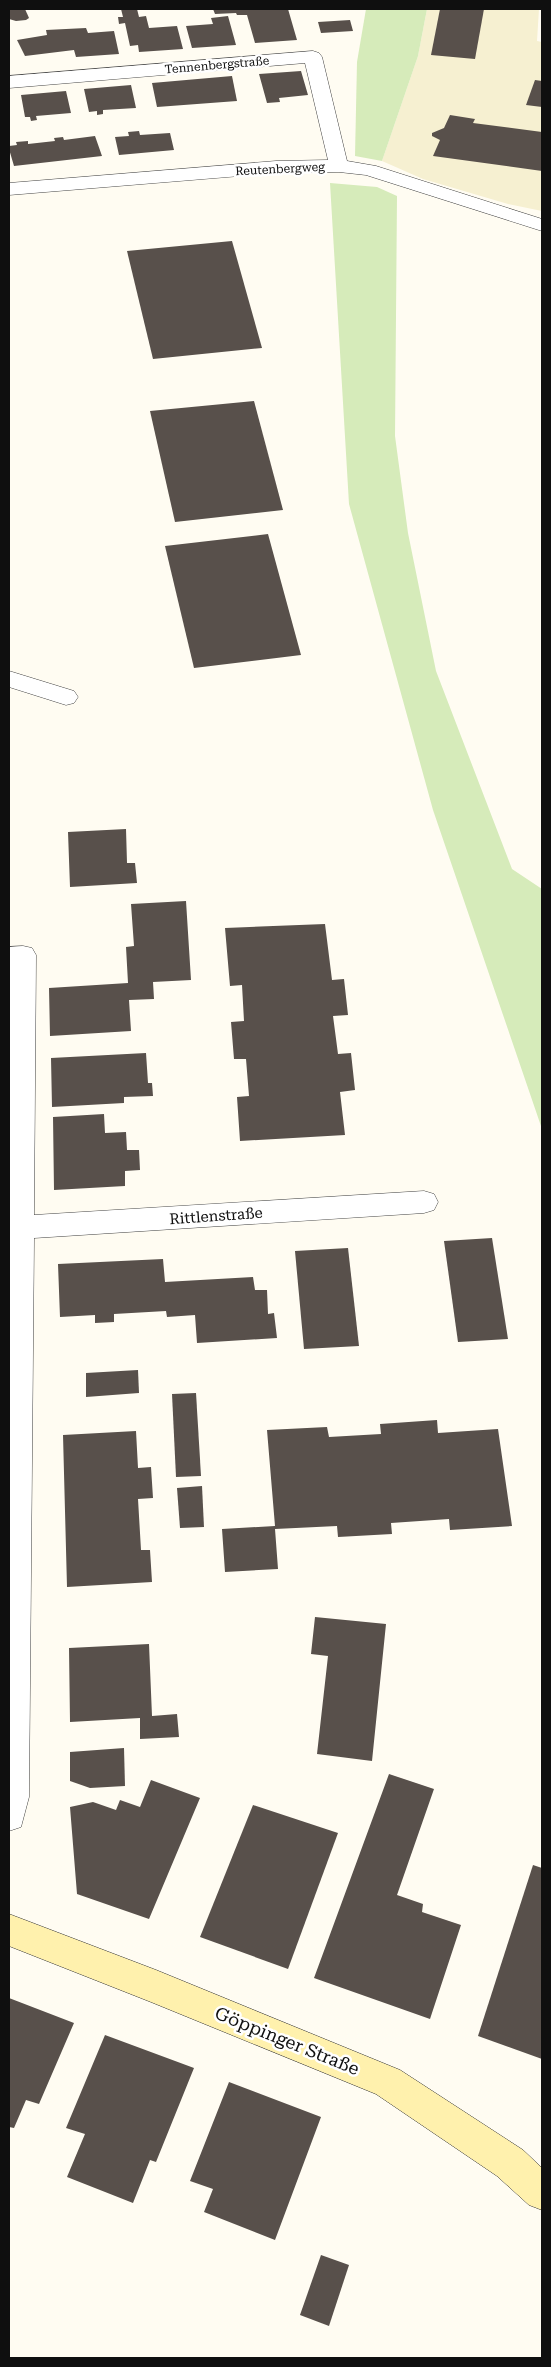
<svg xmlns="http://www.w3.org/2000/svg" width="551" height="2367" font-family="'Roboto Serif',serif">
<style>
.farmland{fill:#f6f0d1}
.green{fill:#d6ebba}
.building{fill:#58504b}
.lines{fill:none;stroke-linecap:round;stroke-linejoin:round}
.street-casing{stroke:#424242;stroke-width:1}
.secondary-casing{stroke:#313131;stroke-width:1}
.street{fill:#fff;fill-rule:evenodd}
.secondary{fill:#fff1ad;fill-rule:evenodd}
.labels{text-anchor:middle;stroke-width:5;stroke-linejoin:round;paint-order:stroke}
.far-street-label{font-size:12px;fill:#0f0f0f;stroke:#fff}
.street-label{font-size:15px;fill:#0f0f0f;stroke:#fff}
.near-street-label{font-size:18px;fill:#0f0f0f;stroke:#fff}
</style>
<rect width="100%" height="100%" fill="#fffcf2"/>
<polygon class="farmland" points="427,9 539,9 537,41 542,42 542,211 508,204 423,179 382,161 418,56"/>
<g class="green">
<polygon points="366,9 427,9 418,56 382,161 355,156 357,62"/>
<polygon points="330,183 377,187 397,196 395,436 408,533 436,671 512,869 542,889 542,1129 433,810 349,504"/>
</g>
<g class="building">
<polygon points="9,9 25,9 29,18 26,20 16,21 9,19"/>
<polygon points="121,9 137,9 139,17 146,16 149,28 177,26 183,49 139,52 138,45 130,46 125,23 119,24 118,17 123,17"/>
<polygon points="213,9 288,9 297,40 255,43 247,15 237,15 236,13 215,14"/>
<polygon points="440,9 484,9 475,59 431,55"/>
<polygon points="228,16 236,45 192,48 186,26 213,24 211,18"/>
<polygon points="350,20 353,31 321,33 318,22"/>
<polygon points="86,28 88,33 114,31 119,54 76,57 74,50 25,56 17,40 47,35 46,30"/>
<polygon points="301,71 308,95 279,98 280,102 267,103 259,74"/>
<polygon points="232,76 237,101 157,107 152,83"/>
<polygon points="535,80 542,81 542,107 526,105"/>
<polygon points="131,85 136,108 103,110 103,114 97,115 97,111 89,112 84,89"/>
<polygon points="66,91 71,113 36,116 37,120 31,121 30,117 25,117 21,95"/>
<polygon points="450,115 475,119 473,123 542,132 542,171 433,156 440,140 432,136 432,133 444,128"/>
<polygon points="139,131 140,135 170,133 174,150 119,155 115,137 129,136 128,132"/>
<polygon points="95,136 102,156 14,166 9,149 9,146 17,145 16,142 28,141 28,144 55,141 54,138 63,137 64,140"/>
<polygon points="232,241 262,348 153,359 127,251"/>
<polygon points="254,401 283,510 175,522 150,411"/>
<polygon points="268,534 301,655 194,668 165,546"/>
<polygon points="126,829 127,863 135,863 137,883 70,887 68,832"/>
<polygon points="186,901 191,980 153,982 154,999 129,1000 131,1031 50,1036 49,988 128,983 126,947 134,946 131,904"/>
<polygon points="325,924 332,980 344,979 348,1015 333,1016 338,1054 351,1053 355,1090 340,1092 345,1135 240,1141 237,1097 249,1096 246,1059 234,1059 231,1022 244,1021 242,985 230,986 225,928"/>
<polygon points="146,1053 148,1083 152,1083 153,1096 124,1097 124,1103 52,1107 51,1058"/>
<polygon points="104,1114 105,1133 126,1132 127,1150 139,1150 140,1170 125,1171 125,1186 54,1190 53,1117"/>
<polygon points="492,1238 508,1339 458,1342 444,1241"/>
<polygon points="348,1248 359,1346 304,1349 295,1251"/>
<polygon points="163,1259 165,1282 253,1277 255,1290 267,1290 268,1314 274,1313 277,1338 197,1343 195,1315 167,1317 166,1311 114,1314 114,1322 95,1323 95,1315 60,1317 58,1264"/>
<polygon points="138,1370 139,1393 86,1397 86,1373"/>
<polygon points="196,1393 201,1476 176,1477 172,1394"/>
<polygon points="437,1420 438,1433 498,1429 512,1526 450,1530 449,1519 391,1523 392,1534 338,1537 337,1526 275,1529 278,1569 225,1572 222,1529 275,1526 267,1430 327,1427 329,1437 381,1434 380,1424"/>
<polygon points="136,1431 138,1468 151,1467 153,1498 138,1499 141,1550 150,1550 152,1582 67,1587 63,1435"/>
<polygon points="202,1486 204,1527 180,1528 177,1488"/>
<polygon points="315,1617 386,1624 372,1761 317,1754 328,1656 311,1654"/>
<polygon points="149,1644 152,1716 177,1714 179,1737 140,1739 140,1718 70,1722 69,1648"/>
<polygon points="124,1748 125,1786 90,1788 70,1781 70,1752"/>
<polygon points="389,1774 434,1789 397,1895 423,1904 422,1912 461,1925 430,2019 314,1978"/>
<polygon points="151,1780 200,1798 149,1919 77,1894 70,1807 93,1802 116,1810 120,1800 140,1807"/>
<polygon points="253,1805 338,1833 288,1969 200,1937"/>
<polygon points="533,1865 542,1868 542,2059 478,2036"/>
<polygon points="9,1998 74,2023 39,2104 26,2100 14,2128 9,2127"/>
<polygon points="105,2035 194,2068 156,2162 150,2160 133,2203 67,2177 85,2134 66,2128"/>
<polygon points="229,2082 321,2117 275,2240 204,2212 213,2189 190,2181"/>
<polygon points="321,2255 349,2265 329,2326 300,2315"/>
</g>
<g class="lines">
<g class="street-casing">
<g id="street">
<polygon points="313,51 319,53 322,57 347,161 376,166 542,219 542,231 366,175 339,172 276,173 9,195 9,183 276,161 328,160 305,63 9,88 9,76"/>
<polygon points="9,671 74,691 78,697 74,703 66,705 9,687"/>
<polygon points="23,946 32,948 36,955 34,1215 424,1191 434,1194 438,1202 434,1210 424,1213 34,1238 29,1797 21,1827 9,1831 9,947"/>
</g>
</g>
<g class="secondary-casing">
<polygon id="secondary" points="9,1914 156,1970 400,2070 523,2150 542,2168 542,2210 529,2205 497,2176 376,2094 151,2002 9,1946"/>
</g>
<use href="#street" class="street"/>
<use href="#secondary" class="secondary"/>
</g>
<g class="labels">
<g class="far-street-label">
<text transform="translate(217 65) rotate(-5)" y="4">Tennenbergstraße</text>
<text transform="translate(280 169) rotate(-3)" y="4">Reutenbergweg</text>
</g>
<g class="street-label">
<text transform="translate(216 1216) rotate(-4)" y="5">Rittlenstraße</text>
</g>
<g class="near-street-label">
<text transform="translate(287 2041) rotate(22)" y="6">Göppinger Straße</text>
</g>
</g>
<rect width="551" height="2367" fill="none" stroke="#0f0f0f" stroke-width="20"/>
</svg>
